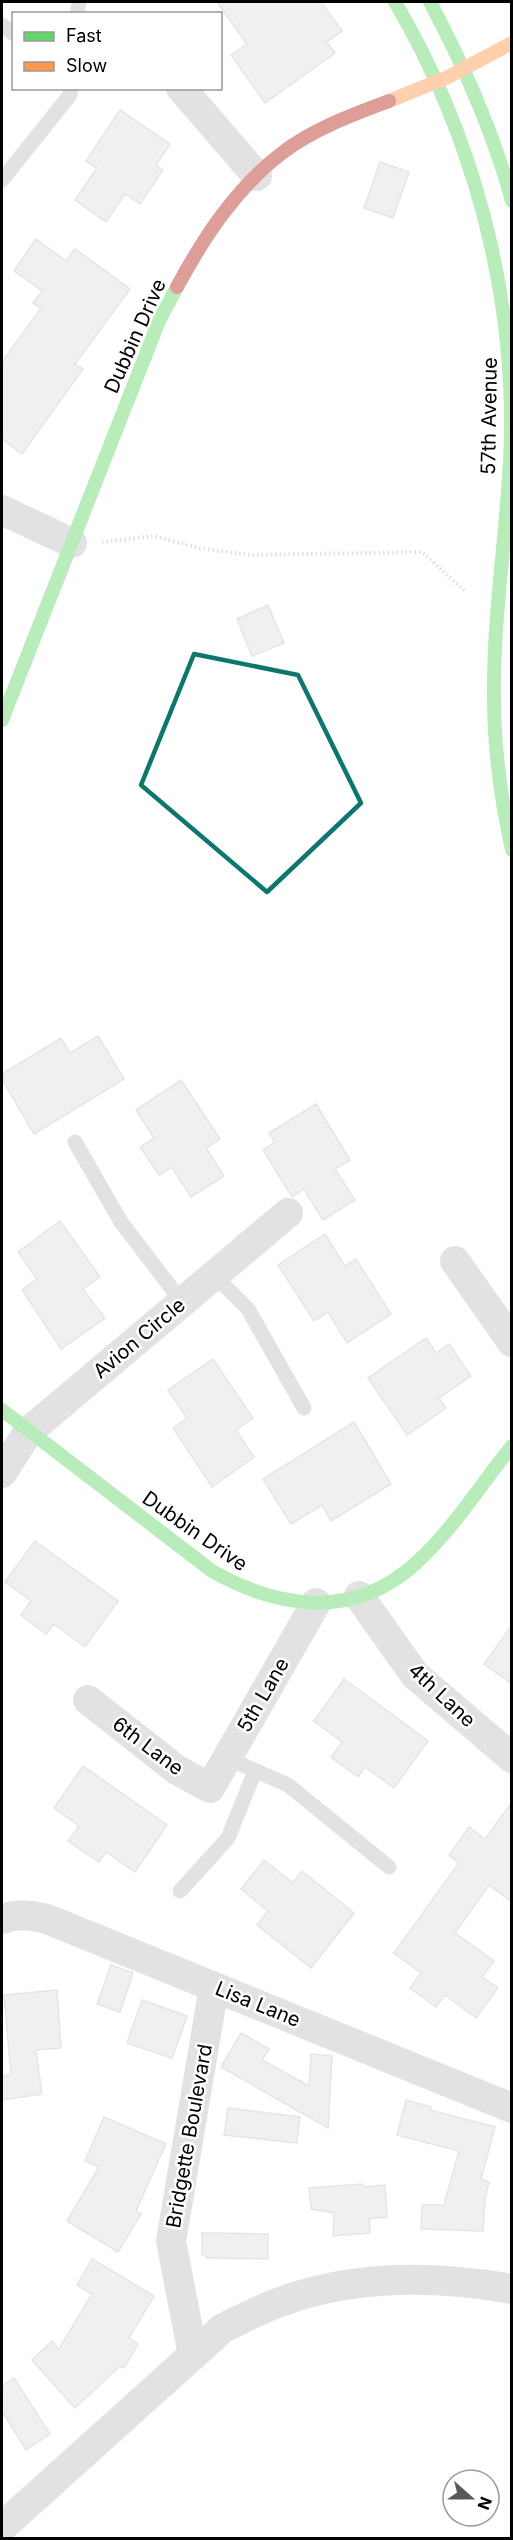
<svg xmlns="http://www.w3.org/2000/svg" width="513" height="2540" font-family="Inter,sans-serif">
<style>
.building{fill:#dedede;stroke:#c6c6c6;stroke-width:1.5}
.lines{fill:none;stroke-linecap:round;stroke-linejoin:round}
.path{stroke:#b9b9b9;stroke-width:4;stroke-dasharray:1.5 3;stroke-linecap:butt}
.lane{stroke:#bebebe;stroke-width:15}
.street{stroke:#bebebe;stroke-width:30}
.fast{stroke:#63d668;stroke-width:14}
.slow{stroke:#ff974d;stroke-width:14}
.jam{stroke:#b3261e;stroke-width:14}
.marked{fill:none;stroke:#0f766e;stroke-width:4.5;stroke-linejoin:round}
.labels{text-anchor:middle;stroke-width:5;stroke-linejoin:round;paint-order:stroke}
.street-label{font-size:20px;fill:#000;stroke:#fff}
</style>
<rect width="100%" height="100%" fill="#fff"/>
<g class="building">
<polygon points="217,2 321,2 342,31 327,42 335,53 265,103 231,55 247,44"/>
<polygon points="120,110 170,144 156,165 163,170 140,204 125,194 106,222 75,200 97,168 86,161"/>
<polygon points="380,162 409,172 393,218 364,208"/>
<polygon points="36,239 66,261 75,249 130,289 75,364 83,369 22,454 2,439 2,362 41,308 33,303 42,291 14,271"/>
<polygon points="268,605 284,643 252,656 237,619"/>
<polygon points="98,1036 124,1079 34,1134 2,1079 2,1074 61,1038 70,1053"/>
<polygon points="181,1080 220,1139 206,1148 224,1176 191,1197 172,1167 159,1175 140,1147 154,1138 136,1110"/>
<polygon points="316,1104 350,1160 335,1169 355,1200 323,1220 304,1189 292,1197 263,1150 275,1142 269,1133"/>
<polygon points="60,1221 100,1277 83,1289 105,1318 61,1349 22,1290 37,1279 18,1252"/>
<polygon points="325,1234 345,1266 356,1259 391,1314 347,1343 328,1312 314,1321 278,1265"/>
<polygon points="426,1338 436,1353 449,1344 471,1376 439,1398 446,1408 407,1435 368,1378"/>
<polygon points="213,1359 253,1418 236,1430 254,1457 212,1487 173,1428 187,1418 168,1390"/>
<polygon points="354,1422 391,1484 331,1521 322,1505 291,1524 263,1479"/>
<polygon points="35,1541 118,1601 85,1647 54,1624 46,1634 21,1615 31,1601 5,1582"/>
<polygon points="512,1625 512,1684 484,1664"/>
<polygon points="344,1679 428,1741 394,1788 365,1767 358,1777 331,1757 342,1742 314,1721"/>
<polygon points="83,1766 167,1825 135,1872 106,1852 99,1862 68,1841 79,1826 54,1808"/>
<polygon points="512,1802 512,1902 489,1885 455,1933 494,1961 482,1977 498,1988 476,2018 445,1995 436,2007 410,1988 421,1973 394,1953 459,1863 449,1855 469,1827 485,1839"/>
<polygon points="264,1860 293,1883 302,1871 354,1913 311,1968 257,1925 268,1911 241,1889"/>
<polygon points="111,1965 133,1973 120,2012 97,2004"/>
<polygon points="57,1990 61,2048 36,2050 42,2094 2,2100 2,2076 11,2074 4,1995"/>
<polygon points="142,2000 187,2016 172,2058 127,2043"/>
<polygon points="241,2033 269,2049 262,2060 309,2086 311,2054 332,2056 328,2128 221,2067"/>
<polygon points="406,2100 431,2107 430,2110 495,2127 481,2179 489,2182 485,2199 483,2231 421,2229 422,2205 444,2205 459,2151 397,2135"/>
<polygon points="228,2108 300,2117 297,2143 224,2135"/>
<polygon points="104,2117 166,2144 136,2211 141,2214 118,2252 67,2221 99,2167 85,2161"/>
<polygon points="363,2184 363,2187 385,2185 387,2217 369,2219 370,2233 333,2236 334,2213 311,2209 309,2188"/>
<polygon points="202,2233 268,2234 268,2259 206,2258 206,2255 202,2255"/>
<polygon points="92,2259 154,2296 129,2338 138,2344 124,2368 120,2366 75,2408 32,2360 52,2341 59,2349 92,2294 77,2285"/>
<polygon points="14,2378 50,2434 26,2450 2,2411 2,2386"/>
</g>
<g class="lines">
<polyline class="path" points="102,542 154,536 199,548 250,555 422,552 465,591"/>
<g class="lane">
<polyline points="77,14 79,2"/>
<polyline points="2,25 14,34"/>
<polyline points="2,180 70,95 71,88"/>
<polyline points="75,1142 121,1222 182,1302"/>
<polyline points="214,1275 248,1309 304,1408"/>
<polyline points="227,1758 288,1785 389,1867"/>
<polyline points="180,1891 228,1838 255,1771"/>
</g>
<g class="street">
<polyline points="181,88 257,176"/>
<polyline points="2,510 72,543"/>
<polyline points="455,1261 512,1342"/>
<polyline points="2,1473 28,1432 288,1213"/>
<polyline points="359,1596 415,1675 512,1758"/>
<polyline points="88,1700 177,1770 210,1788 316,1603"/>
<path d="M2,1919c15,-6 29,-4 45,0l465,189"/>
<polyline points="193,2355 171,2241 214,1987"/>
<path d="M2,2527l221,-199c21,-10 41,-21 63,-28 71,-25 152,-24 226,-11"/>
</g>
<g class="fast">
<path d="M395,2c76,129 118,282 116,433 -2,87 -18,174 -17,262 0,52 7,103 18,153"/>
<path d="M430,2c34,64 63,129 82,199"/>
<polyline points="2,720 159,321 177,287"/>
<path d="M2,1410l210,161c67,38 142,49 204,-8 35,-31 66,-80 96,-117"/>
</g>
<polyline class="slow" points="389,101 448,77 512,43"/>
<path class="jam" d="M177,287c27,-50 59,-99 105,-134 31,-24 70,-38 107,-52"/>
</g>
<path d="M0 0H513V2540H0ZM194,654l104,21 63,128 -94,89 -126,-107z" fill="#fff" fill-opacity=".55" fill-rule="evenodd"/>
<path class="marked" d="M194,654l104,21 63,128 -94,89 -126,-107z"/>
<g class="labels">
<g class="street-label">
<text transform="translate(135 336) rotate(-66)" y="7">Dubbin Drive</text>
<text transform="translate(489 416) rotate(-89)" y="7">57th Avenue</text>
<text transform="translate(139 1338) rotate(-40)" y="7">Avion Circle</text>
<text transform="translate(195 1531) rotate(35)" y="7">Dubbin Drive</text>
<text transform="translate(263 1695) rotate(-60)" y="7">5th Lane</text>
<text transform="translate(442 1695) rotate(43)" y="7">4th Lane</text>
<text transform="translate(148 1746) rotate(37)" y="7">6th Lane</text>
<text transform="translate(258 2004) rotate(22)" y="7">Lisa Lane</text>
<text transform="translate(189 2136) rotate(-80)" y="7">Bridgette Boulevard</text>
</g>
</g>
<rect width="513" height="2540" fill="none" stroke="#000000" stroke-width="6"/>
<rect x="12" y="12" width="210" height="78" fill="#ffffff" stroke="#999999" stroke-width="1.5"/>
<rect x="24" y="32" width="30" height="9" fill="#63d668" stroke="#999999" stroke-width="1.5"/>
<text x="66" y="42" font-size="18" fill="#000000">Fast</text>
<rect x="24" y="62" width="30" height="9" fill="#ff974d" stroke="#999999" stroke-width="1.5"/>
<text x="66" y="72" font-size="18" fill="#000000">Slow</text>
<g transform="translate(471 2498) rotate(111)"><circle r="28" fill="#ffffff" stroke="#999999" stroke-width="1.5"/>
<path d="M0-4.5L10 22L0 15L-10 22Z" fill="#595959"/>
<text y="-9" font-size="16" font-weight="bold" text-anchor="middle" fill="#000000">N</text>
</g>
</svg>
